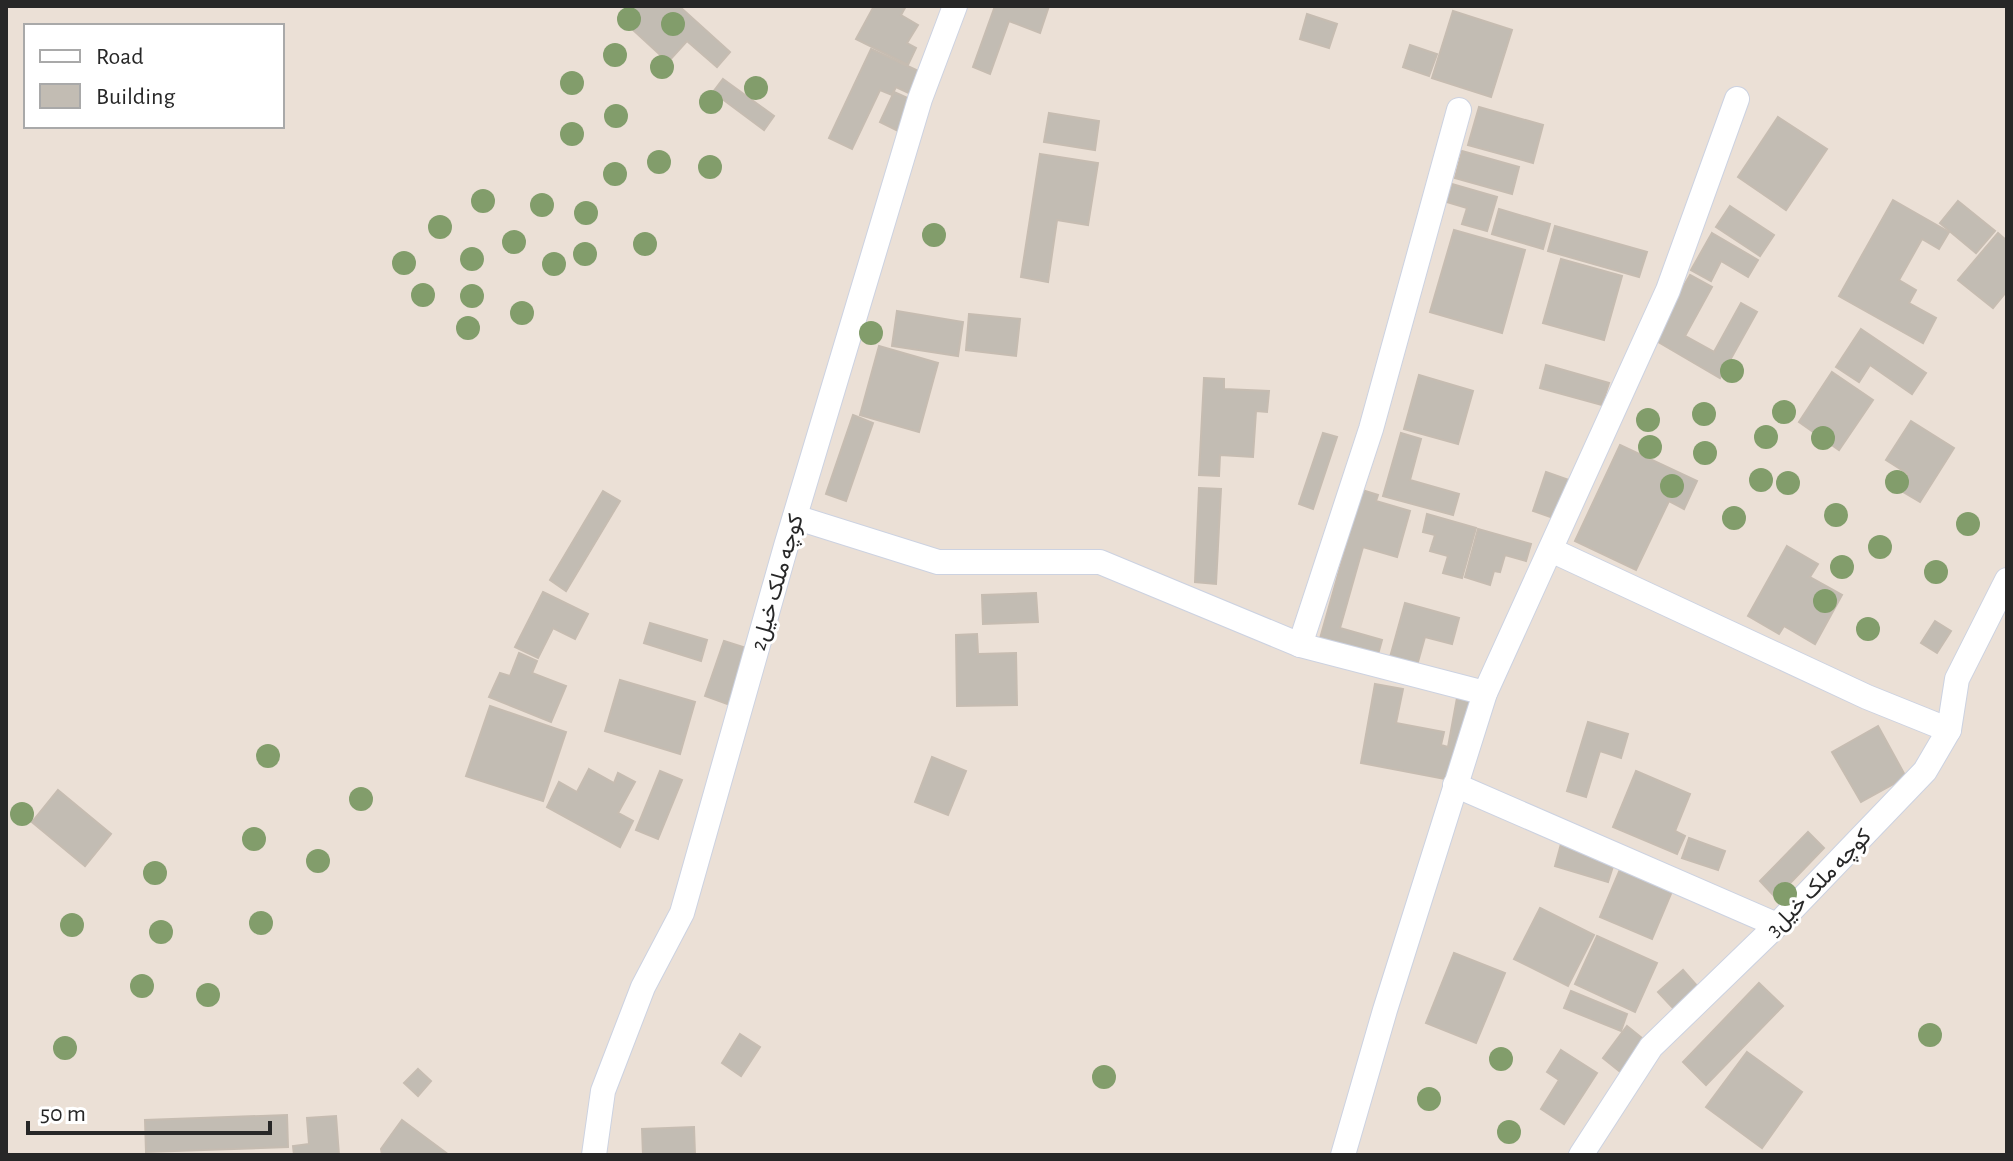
<svg xmlns="http://www.w3.org/2000/svg" width="2013" height="1161" font-family="'Alegreya Sans',Vazirmatn,sans-serif">
<style>
.building{fill:#c2bcb3;stroke:#c6bcb1;stroke-width:2}
.lines{fill:none;stroke-linecap:round;stroke-linejoin:round}
.minor-casing{stroke:#ccd2e1;stroke-width:26}
.minor{stroke:#fff;stroke-width:24}
.tree{fill:#829d6b}
.labels{text-anchor:middle;stroke-width:6;stroke-linejoin:round;paint-order:stroke}
.street-label{font-size:22px;fill:#272727;stroke:#fff}
</style>
<rect width="100%" height="100%" fill="#ebe0d6"/>
<g class="building">
<polygon points="631,6 679,6 730,52 717,67 687,41 668,62 620,18"/>
<polygon points="874,6 906,6 901,15 918,25 907,43 916,48 908,65 856,39"/>
<polygon points="995,6 1049,6 1040,33 1009,21 990,74 973,67"/>
<polygon points="1453,11 1512,30 1491,97 1432,78"/>
<polygon points="1307,14 1337,24 1329,48 1300,39"/>
<polygon points="1410,45 1437,54 1429,76 1403,67"/>
<polygon points="871,49 927,75 917,97 896,87 892,95 880,90 852,149 829,138"/>
<polygon points="723,79 774,116 764,130 713,92"/>
<polygon points="894,92 912,100 898,131 880,122"/>
<polygon points="1479,107 1543,125 1533,163 1468,145"/>
<polygon points="1049,113 1099,121 1095,150 1044,142"/>
<polygon points="1778,117 1827,149 1786,210 1738,177"/>
<polygon points="1462,151 1519,167 1512,194 1455,178"/>
<polygon points="1040,154 1098,163 1088,225 1057,220 1048,282 1021,277"/>
<polygon points="1452,184 1497,197 1487,231 1462,224 1467,208 1447,202"/>
<polygon points="1893,200 1949,232 1939,249 1922,239 1899,280 1916,290 1909,303 1936,318 1923,343 1839,296"/>
<polygon points="1958,201 1995,231 1976,253 1940,223"/>
<polygon points="1730,206 1774,235 1760,256 1716,227"/>
<polygon points="1499,209 1550,224 1543,249 1492,234"/>
<polygon points="1555,226 1647,252 1639,277 1548,251"/>
<polygon points="1454,230 1525,250 1502,333 1430,312"/>
<polygon points="1712,233 1758,260 1748,277 1721,261 1711,281 1691,270"/>
<polygon points="1998,233 2007,241 2007,291 1993,308 1958,280"/>
<polygon points="1561,259 1622,276 1604,340 1543,323"/>
<polygon points="1690,275 1712,287 1685,336 1714,352 1741,303 1757,312 1720,378 1653,339"/>
<polygon points="897,311 963,322 958,356 892,346"/>
<polygon points="969,314 1020,319 1016,356 966,350"/>
<polygon points="1861,329 1926,373 1912,394 1870,365 1859,382 1836,367"/>
<polygon points="879,346 938,363 919,432 860,415"/>
<polygon points="1546,365 1609,383 1602,405 1540,388"/>
<polygon points="1832,372 1873,400 1839,450 1799,422"/>
<polygon points="1419,375 1473,391 1458,444 1404,429"/>
<polygon points="1204,378 1224,379 1224,389 1269,391 1267,412 1256,411 1253,457 1220,455 1219,476 1199,475"/>
<polygon points="853,415 873,423 846,501 826,494"/>
<polygon points="1911,421 1954,448 1920,502 1898,489 1908,474 1886,460"/>
<polygon points="1323,433 1337,437 1313,509 1299,504"/>
<polygon points="1401,433 1421,439 1410,480 1459,494 1453,515 1383,496"/>
<polygon points="1620,445 1697,481 1684,509 1669,501 1636,570 1575,541"/>
<polygon points="1546,472 1572,481 1559,520 1533,511"/>
<polygon points="1199,488 1221,489 1216,584 1195,582"/>
<polygon points="1362,490 1378,495 1376,501 1410,511 1397,557 1363,547 1340,628 1382,640 1377,658 1319,642"/>
<polygon points="603,491 620,501 566,591 550,580"/>
<polygon points="1427,514 1476,528 1462,578 1443,573 1448,556 1430,551 1435,535 1423,532"/>
<polygon points="1478,529 1531,544 1526,561 1505,555 1500,572 1494,571 1490,585 1465,577"/>
<polygon points="1787,546 1818,564 1810,577 1842,595 1815,644 1784,626 1779,634 1748,616"/>
<polygon points="543,592 588,614 575,639 553,628 538,658 515,647"/>
<polygon points="1036,593 1038,622 983,624 982,595"/>
<polygon points="1405,603 1459,618 1452,644 1425,637 1414,676 1387,668"/>
<polygon points="1935,621 1951,631 1937,653 1921,643"/>
<polygon points="650,623 707,640 701,661 644,643"/>
<polygon points="977,634 978,654 1016,653 1017,705 957,706 956,635"/>
<polygon points="724,641 749,649 730,705 705,696"/>
<polygon points="519,653 537,661 532,673 566,686 551,722 489,697 500,673 510,676"/>
<polygon points="620,680 695,702 680,754 605,731"/>
<polygon points="1375,684 1403,689 1396,723 1444,732 1441,745 1448,747 1457,698 1471,700 1456,781 1361,763"/>
<polygon points="490,706 566,732 543,801 466,776"/>
<polygon points="1588,722 1628,734 1621,758 1600,751 1586,797 1567,791"/>
<polygon points="1878,726 1906,777 1861,802 1832,752"/>
<polygon points="932,757 966,771 948,815 915,802"/>
<polygon points="589,769 614,783 618,773 635,782 618,813 633,821 620,847 547,807 559,782 577,792"/>
<polygon points="660,771 682,780 658,839 636,830"/>
<polygon points="1636,771 1690,794 1675,831 1685,836 1677,854 1613,827"/>
<polygon points="58,790 111,834 85,866 32,822"/>
<polygon points="1808,832 1824,848 1776,898 1760,881"/>
<polygon points="1689,838 1725,851 1718,870 1682,858"/>
<polygon points="1561,844 1615,860 1608,882 1555,866"/>
<polygon points="1621,867 1673,889 1652,939 1600,917"/>
<polygon points="1540,908 1594,935 1568,986 1514,959"/>
<polygon points="1597,936 1657,963 1635,1012 1575,984"/>
<polygon points="1454,953 1505,973 1476,1043 1426,1023"/>
<polygon points="1683,970 1698,987 1674,1009 1658,992"/>
<polygon points="1759,983 1783,1006 1706,1085 1683,1062"/>
<polygon points="1571,991 1627,1014 1621,1031 1564,1008"/>
<polygon points="1627,1026 1648,1043 1623,1074 1603,1058"/>
<polygon points="740,1034 760,1047 741,1076 722,1063"/>
<polygon points="1561,1050 1597,1073 1564,1124 1541,1109 1559,1080 1547,1072"/>
<polygon points="1747,1052 1802,1092 1762,1148 1706,1107"/>
<polygon points="418,1069 431,1081 418,1096 404,1083"/>
<polygon points="287,1115 288,1147 146,1152 145,1120"/>
<polygon points="336,1116 339,1155 294,1155 293,1146 309,1144 307,1118"/>
<polygon points="402,1120 449,1155 382,1155 381,1149"/>
<polygon points="694,1127 695,1155 643,1155 642,1129"/>
</g>
<g class="lines">
<g class="minor-casing">
<g id="minor">
<polyline points="795,517 938,562 1100,562 1300,645 1485,693"/>
<polyline points="1551,550 1867,697 1949,730"/>
<polyline points="1300,645 1371,429 1459,110"/>
<polyline points="1455,785 1777,925"/>
<polyline points="594,1155 603,1091 643,987 682,913 786,546 920,99 955,6"/>
<polyline points="1343,1155 1385,1010 1485,693 1668,290 1737,99"/>
<polyline points="1581,1155 1651,1047 1777,925 1925,771 1949,730 1957,679 2007,580"/>
</g>
</g>
<use href="#minor" class="minor"/>
</g>
<g class="tree">
<circle cx="629" cy="19" r="12"/>
<circle cx="673" cy="24" r="12"/>
<circle cx="615" cy="55" r="12"/>
<circle cx="662" cy="67" r="12"/>
<circle cx="572" cy="83" r="12"/>
<circle cx="756" cy="88" r="12"/>
<circle cx="711" cy="102" r="12"/>
<circle cx="616" cy="116" r="12"/>
<circle cx="572" cy="134" r="12"/>
<circle cx="659" cy="162" r="12"/>
<circle cx="710" cy="167" r="12"/>
<circle cx="615" cy="174" r="12"/>
<circle cx="483" cy="201" r="12"/>
<circle cx="542" cy="205" r="12"/>
<circle cx="586" cy="213" r="12"/>
<circle cx="440" cy="227" r="12"/>
<circle cx="934" cy="235" r="12"/>
<circle cx="514" cy="242" r="12"/>
<circle cx="645" cy="244" r="12"/>
<circle cx="585" cy="254" r="12"/>
<circle cx="472" cy="259" r="12"/>
<circle cx="404" cy="263" r="12"/>
<circle cx="554" cy="264" r="12"/>
<circle cx="423" cy="295" r="12"/>
<circle cx="472" cy="296" r="12"/>
<circle cx="522" cy="313" r="12"/>
<circle cx="468" cy="328" r="12"/>
<circle cx="871" cy="333" r="12"/>
<circle cx="1732" cy="371" r="12"/>
<circle cx="1784" cy="412" r="12"/>
<circle cx="1704" cy="414" r="12"/>
<circle cx="1648" cy="420" r="12"/>
<circle cx="1766" cy="437" r="12"/>
<circle cx="1823" cy="438" r="12"/>
<circle cx="1650" cy="447" r="12"/>
<circle cx="1705" cy="453" r="12"/>
<circle cx="1761" cy="480" r="12"/>
<circle cx="1897" cy="482" r="12"/>
<circle cx="1788" cy="483" r="12"/>
<circle cx="1672" cy="486" r="12"/>
<circle cx="1836" cy="515" r="12"/>
<circle cx="1734" cy="518" r="12"/>
<circle cx="1968" cy="524" r="12"/>
<circle cx="1880" cy="547" r="12"/>
<circle cx="1842" cy="567" r="12"/>
<circle cx="1936" cy="572" r="12"/>
<circle cx="1825" cy="601" r="12"/>
<circle cx="1868" cy="629" r="12"/>
<circle cx="268" cy="756" r="12"/>
<circle cx="361" cy="799" r="12"/>
<circle cx="22" cy="814" r="12"/>
<circle cx="254" cy="839" r="12"/>
<circle cx="318" cy="861" r="12"/>
<circle cx="155" cy="873" r="12"/>
<circle cx="1785" cy="894" r="12"/>
<circle cx="261" cy="923" r="12"/>
<circle cx="72" cy="925" r="12"/>
<circle cx="161" cy="932" r="12"/>
<circle cx="142" cy="986" r="12"/>
<circle cx="208" cy="995" r="12"/>
<circle cx="1930" cy="1035" r="12"/>
<circle cx="65" cy="1048" r="12"/>
<circle cx="1501" cy="1059" r="12"/>
<circle cx="1104" cy="1077" r="12"/>
<circle cx="1429" cy="1099" r="12"/>
<circle cx="1509" cy="1132" r="12"/>
</g>
<g class="labels">
<g class="street-label">
<text transform="translate(776 582) rotate(-74)" y="8">کوچه ملک خیل2</text>
<text transform="translate(1818 882) rotate(-46)" y="8">کوچه ملک خیل3</text>
</g>
</g>
<rect width="2013" height="1161" fill="none" stroke="#272727" stroke-width="16"/>
<rect x="24" y="24" width="260" height="104" fill="#ffffff" stroke="#a9a9a9" stroke-width="2"/>
<rect x="40" y="50" width="40" height="12" fill="#ffffff" stroke="#a9a9a9" stroke-width="2"/>
<text x="96" y="64" font-size="24" fill="#272727">Road</text>
<rect x="40" y="84" width="40" height="24" fill="#c2bcb3" stroke="#a9a9a9" stroke-width="2"/>
<text x="96" y="104" font-size="24" fill="#272727">Building</text>
<path d="M28 1121v12h242v-12" fill="none" stroke="#272727" stroke-width="4"/>
<text x="40" y="1121" font-size="24" fill="#272727" stroke="#ffffff" stroke-width="6" paint-order="stroke">50 m</text>
</svg>
